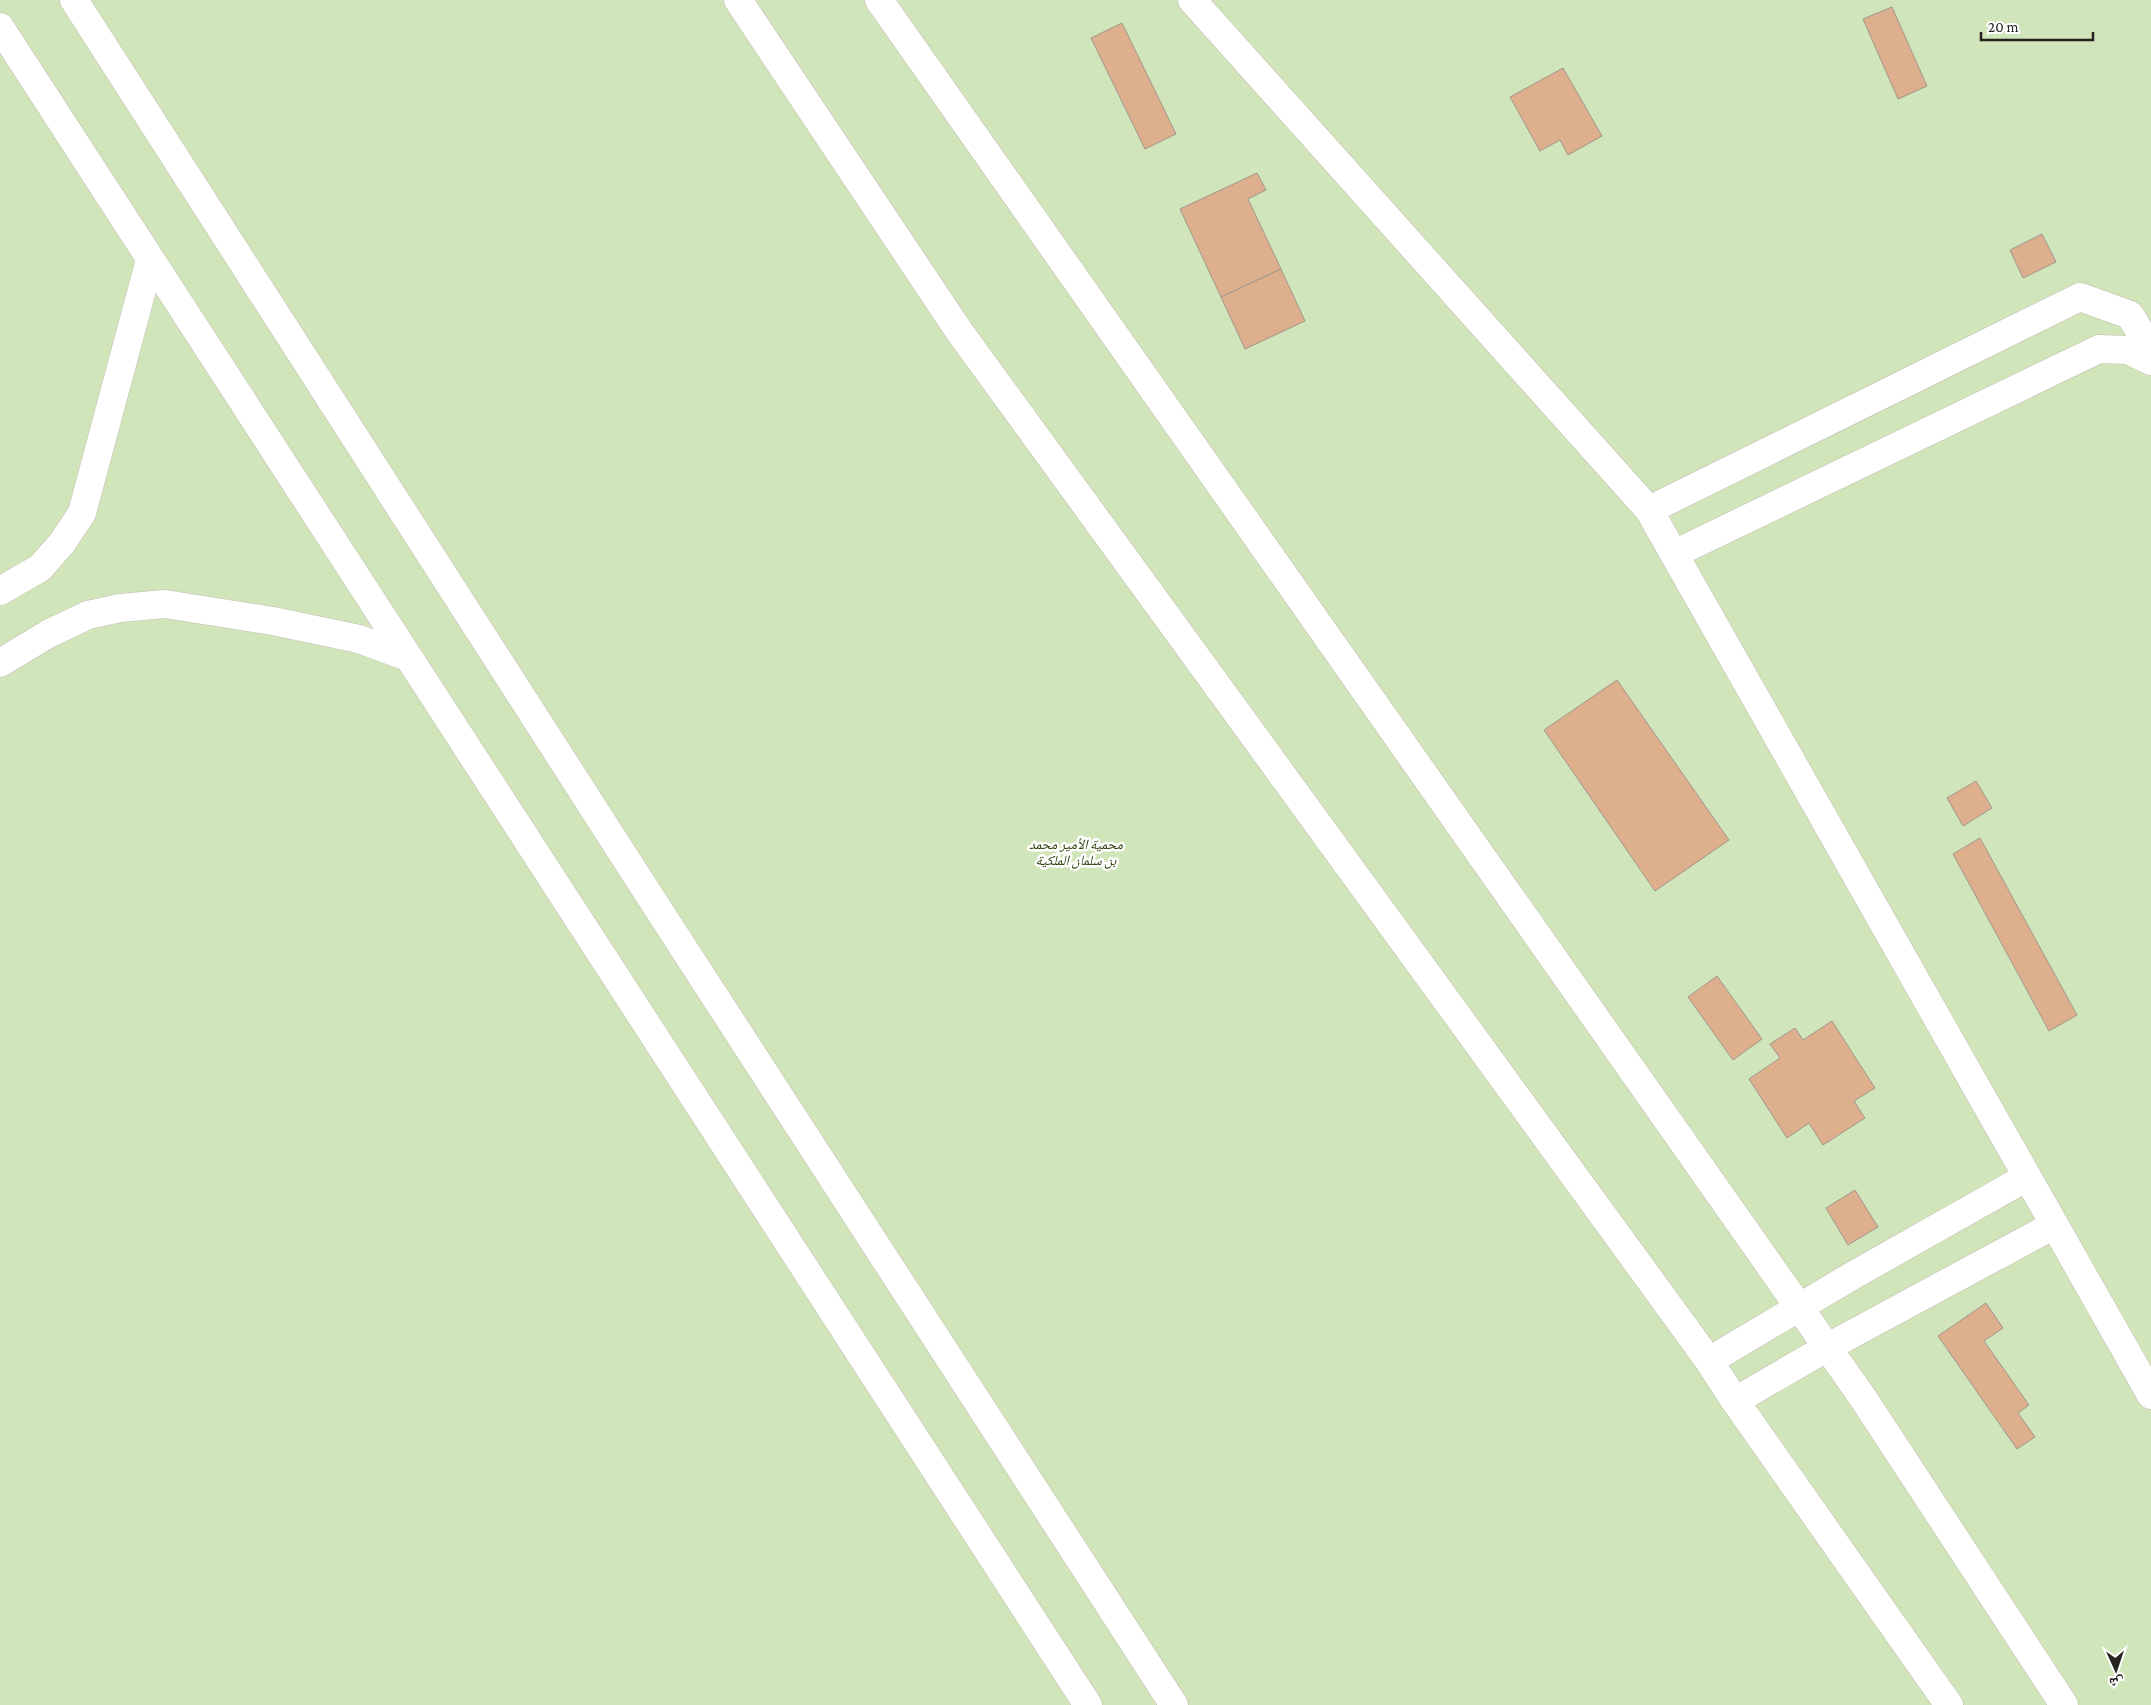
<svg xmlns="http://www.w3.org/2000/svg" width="2151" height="1705" font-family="'Crimson Pro','Noto Naskh Arabic',serif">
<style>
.green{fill:#d0e5b9}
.building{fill:#ddaf8c;stroke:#a1968f}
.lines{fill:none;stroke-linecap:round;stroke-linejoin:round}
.minor-casing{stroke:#c6bbb3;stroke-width:29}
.minor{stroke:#fff;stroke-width:28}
.labels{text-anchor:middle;stroke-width:5;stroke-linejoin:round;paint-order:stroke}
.park-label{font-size:14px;font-style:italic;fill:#2a3e06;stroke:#fff}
</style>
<rect width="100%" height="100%" fill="#fef3eb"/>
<rect class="green" x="0" y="0" width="2151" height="1705"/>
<g class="building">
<polygon points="1892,7 1927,86 1898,99 1863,19"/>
<polygon points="1122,23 1176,134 1145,149 1091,38"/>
<polygon points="1563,68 1602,136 1568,155 1560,140 1540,151 1510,97"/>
<polygon points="1257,173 1266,190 1248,199 1281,269 1221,297 1180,209"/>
<polygon points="2042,234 2056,262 2023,278 2010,250"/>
<polygon points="1281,269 1305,321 1245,349 1221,297"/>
<polygon points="1617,680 1729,840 1655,891 1544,730"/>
<polygon points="1976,781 1992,808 1963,826 1947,798"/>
<polygon points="1980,838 2077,1015 2049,1031 1953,854"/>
<polygon points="1717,976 1762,1039 1733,1060 1688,997"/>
<polygon points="1832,1021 1875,1088 1854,1101 1865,1118 1823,1145 1809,1123 1787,1138 1749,1079 1780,1058 1770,1044 1795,1028 1803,1040"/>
<polygon points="1855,1190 1878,1227 1848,1245 1826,1208"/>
<polygon points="1986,1303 2003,1328 1984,1341 2029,1405 2018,1413 2035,1437 2017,1449 1938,1336"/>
</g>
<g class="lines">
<g class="minor-casing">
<g id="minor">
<polyline points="74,0 651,898 1174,1705"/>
<polyline points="738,0 959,331 1709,1361 1735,1401 1949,1705"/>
<polyline points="879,0 1863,1398 2064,1705"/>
<polyline points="1192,0 1649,510 2151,1395"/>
<polyline points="0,27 1088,1705"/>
<polyline points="1649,510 2080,297 2130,315 2151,350"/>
<polyline points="1674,554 2099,349 2128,350 2151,361"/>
<polyline points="0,591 40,568 62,543 82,513 150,260"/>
<polyline points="0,663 48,634 88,615 120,608 165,604 273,621 359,639 408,657"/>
<polyline points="1709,1361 1852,1276 2027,1177"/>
<polyline points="1735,1401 1828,1347 2054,1225"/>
</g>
</g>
<use href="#minor" class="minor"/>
</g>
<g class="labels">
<g class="park-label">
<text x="1076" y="849">محمية الأمير محمد<tspan x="1076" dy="16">بن سلمان الملكية</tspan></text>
</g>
</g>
<g transform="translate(2116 1670) rotate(177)" stroke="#ffffff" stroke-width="4" paint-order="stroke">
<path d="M0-4L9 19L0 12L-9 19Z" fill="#26221f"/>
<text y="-8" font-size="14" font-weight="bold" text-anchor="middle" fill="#26221f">ش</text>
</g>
<path d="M1981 32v8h112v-8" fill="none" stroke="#26221f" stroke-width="2.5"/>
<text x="1988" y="32" font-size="15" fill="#26221f" stroke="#ffffff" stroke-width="4" paint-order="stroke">20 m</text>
</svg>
